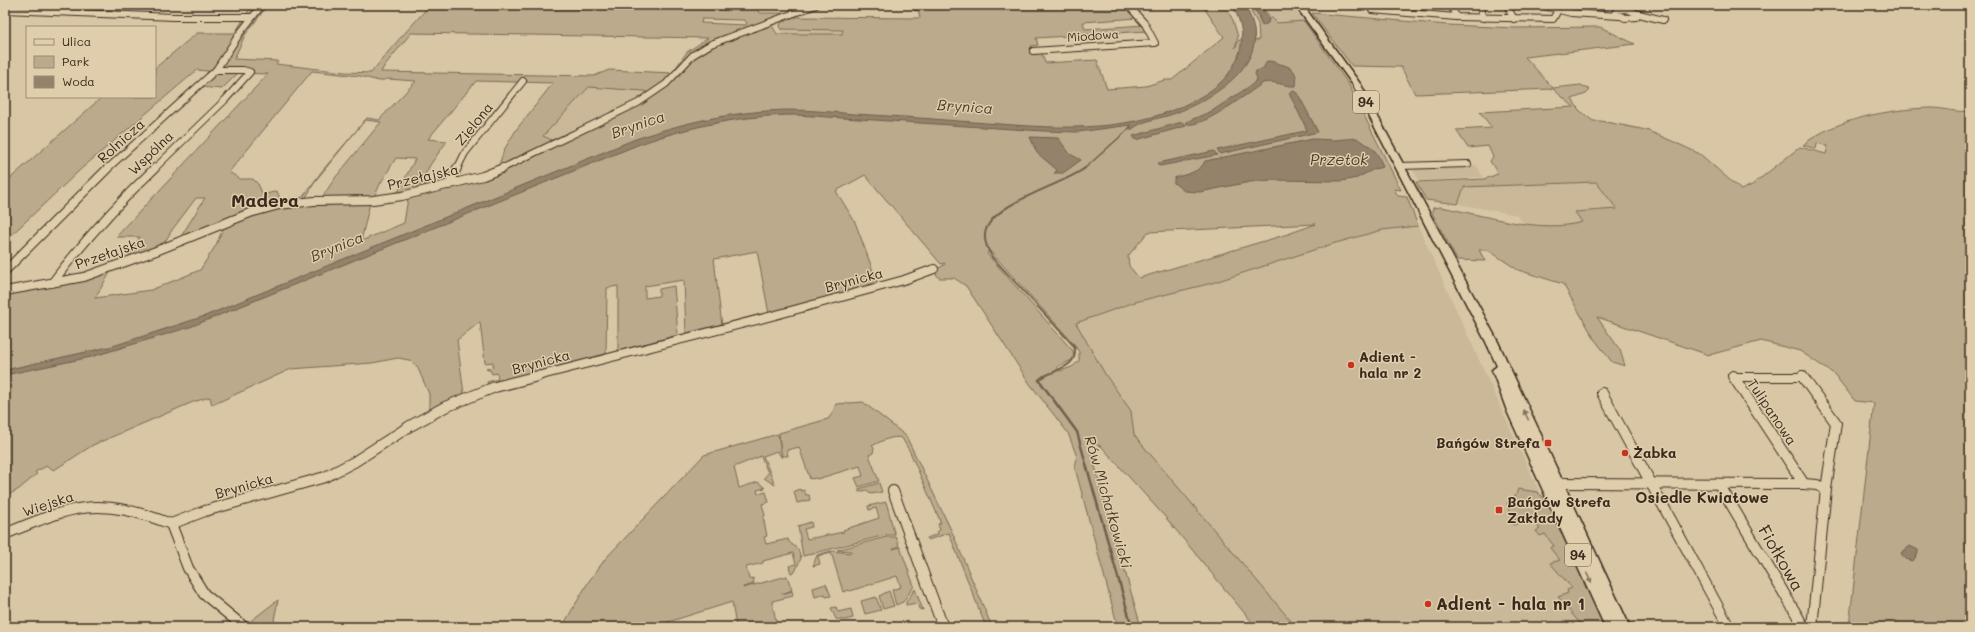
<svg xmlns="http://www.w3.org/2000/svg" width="1975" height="632" font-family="Mali,sans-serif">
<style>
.built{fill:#cab899}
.green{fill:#bbaa8c;stroke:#7b6a55;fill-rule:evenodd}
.water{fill:#94826a;stroke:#705f4c}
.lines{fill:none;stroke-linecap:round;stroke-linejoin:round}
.stream-far2{stroke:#705f4c;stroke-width:1.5}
.stream-far1{stroke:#705f4c;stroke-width:2}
.stream{stroke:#705f4c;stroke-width:2.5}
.minor-far2-casing{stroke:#3b2a1e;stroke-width:8}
.minor-far1-casing{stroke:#3b2a1e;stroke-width:10}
.minor-casing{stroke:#3b2a1e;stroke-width:12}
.major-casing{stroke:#3b2a1e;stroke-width:3}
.minor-far2{stroke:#dfcdab;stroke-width:6}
.minor-far1{stroke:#dfcdab;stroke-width:8}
.minor{stroke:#dfcdab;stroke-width:10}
.major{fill:#dfcdab;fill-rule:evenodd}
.oneway{fill:#85735d}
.poi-dot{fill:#c8321e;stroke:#dfcdab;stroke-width:1.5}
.labels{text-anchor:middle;stroke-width:3;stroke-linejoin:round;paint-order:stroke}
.far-street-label{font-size:12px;fill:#3b2a1e;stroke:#dfcdab}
.shield{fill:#dfcdab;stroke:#6c5b48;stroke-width:1}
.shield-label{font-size:13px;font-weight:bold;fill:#3b2a1e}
.street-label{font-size:14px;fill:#3b2a1e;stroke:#dfcdab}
.poi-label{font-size:14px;font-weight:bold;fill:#3b2a1e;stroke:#dfcdab;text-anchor:start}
.water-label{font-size:15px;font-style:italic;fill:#4d3c2d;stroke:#dfcdab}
.neighbourhood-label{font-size:15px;font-weight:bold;fill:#3b2a1e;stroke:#dfcdab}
.near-street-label{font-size:17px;fill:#3b2a1e;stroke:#dfcdab}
.near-poi-label{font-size:17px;font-weight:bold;fill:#3b2a1e;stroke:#dfcdab;text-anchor:start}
.district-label{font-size:18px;font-weight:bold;fill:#3b2a1e;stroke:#dfcdab}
</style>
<rect width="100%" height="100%" fill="#d8c6a5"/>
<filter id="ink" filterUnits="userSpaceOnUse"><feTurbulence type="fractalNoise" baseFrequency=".025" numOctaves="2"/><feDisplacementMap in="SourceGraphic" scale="8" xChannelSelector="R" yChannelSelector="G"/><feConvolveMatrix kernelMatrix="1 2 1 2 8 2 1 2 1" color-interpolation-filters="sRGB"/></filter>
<g filter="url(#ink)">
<g class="built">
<polygon points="1266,5 1291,5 1304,21 1277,24 1264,10"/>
<polygon points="781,29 843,30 842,34 781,34"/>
<polygon points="589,87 644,91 649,93 615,112 552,140 543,136"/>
<polygon points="1476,165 1483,177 1419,181 1412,168"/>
<polygon points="1596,182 1618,209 1576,212 1582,222 1570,225 1547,227 1523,223 1517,215 1458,204 1464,187"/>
<polygon points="1418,226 1541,496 1596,627 1296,627 1134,435 1131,411 1105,374 1076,323 1135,302 1212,283 1332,244 1382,230"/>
</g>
<g class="green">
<path d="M252,5h16l-23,30 -11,24 44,2 -2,3 68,8 27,1c18,-24 39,-45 59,-68h6l-1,2 297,3 -4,-5h25l7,8h32l-21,11 6,10h65l1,-4 -62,-1 -1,-4 3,-4 10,-4 127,1 -3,-13h206v2l14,11 -54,4 2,7 59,-4 3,6 -111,7 2,7 -7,1 2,4h8l4,13 52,-3 10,29 39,-3 19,-6h7l52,-43 -22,-32h22l9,15 5,17 -3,11 4,-8h20l-1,-16 -11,-19h3l8,9 1,5 6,6 4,-6 -10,-14h9h-2l-2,5 13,13 27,-2 45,64 52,105 -7,-1 4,7 9,1 11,29 -36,4 -50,14 -120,39 -77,19 -59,21 29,51 26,37 3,24 162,192h-40l-90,-109 -65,-72 -13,-4 53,185h-23l-43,-159 2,-11 -9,-24 -38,-49 -64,-98 -12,-8h-15l-5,-7 10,-6 1,-2 -4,1 -76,-89 -29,16 19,31 24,65 -110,27 -12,-63 -43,8 8,67 -36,8 -2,-54 -39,6v12l14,-2v-7l15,-3 4,49 -60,16v-65l-11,2 -1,66 -118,32 -1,-4 11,-3 -1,-6 -5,1 -1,-3 -5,-2 7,-2v-5l-8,1 -5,-41 -23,18 7,54 -2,4 -33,15v-19l-12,-28 -8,-6 -11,-2 -26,5 -81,6 -79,36 -2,-8 -17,5 -100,43 -39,25 -7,-4 -12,6 2,2 -18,15 -14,8v-204l106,-22 -16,27 56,-8 49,-20 16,-25 8,-19 -49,20 30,-48h-9l-24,32 -9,15 -37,15 14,-23h-24l152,-163 -30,-1 -16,16 -22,-2 8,-16 -11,-1 -116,99 -76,72v-58l97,-86h53v-29l42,-35h38zM702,19l42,1 3,3 -1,2 -45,-2zM411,33l297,5 -21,14 -15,21 -63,-3 -15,6 -213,-4 4,-7zM312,71l48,5 19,5 8,-2 29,2 -37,39 -12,-2 -45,53 -20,27 -27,6 -1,-3 6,-2 -3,-8 -14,4 -5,-11 -5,-5h-13l-11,-7zM476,81l77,2 -37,47 -12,20 -6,18 -52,15 -26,2 10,-20 17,-24 -19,-2zM589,87l55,4 5,2 -34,19 -63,28 -9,-4zM365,120l16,2 -46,56 -14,21h-16l11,-19zM396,158l19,1 -18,35 -23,4 6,-14zM408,198l-4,25 -43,18 9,-38zM1316,224l-28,10 -149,44 -10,-12 -1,-10 20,-24zM990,251l84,93 5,8v9l-7,6 -12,4 -3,-4 17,-8 -1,-8 -85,-96 -1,-2z"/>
<path d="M1552,5h60c-3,1 -4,3 -7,5 -9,5 -43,-2 -53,-5z"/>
<path d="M1312,13l136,12 68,3 84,-1 35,17 -110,13 28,31 28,-3 9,5 -4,4 -14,5 7,11 14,11h8l45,9 26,11 28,13 41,36 11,-5 48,-38 26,7 2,-8 -11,-3 -1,6 -13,-4c31,-26 87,-36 128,-37 13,0 26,5 39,3v516h-121l25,-224 -19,-2 -21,-27 -34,-23 -39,-10 -52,14 -112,-38 23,33 5,16 -13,-4 -17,-22 -32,-56 -45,-14 -30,-20h-9l6,11 -28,-1 -25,-47 1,-5 8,-1c43,8 99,27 141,15l-7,-10 42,-3 -21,-27 -132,5 -6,17 -32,-4 -10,-18 68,-3 14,-5 -8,-13 3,-4 -5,-11 -20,2 -12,-18 36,-2 -12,-16 94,-5 -21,-18 -138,5 -14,-27 -49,-1z"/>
<path d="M863,402l43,34 46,96 40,95h-6l-37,-94 -21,7 -1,-2 11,-4 -1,-2 3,-2 -2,-6 3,-1 -31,-71 -8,-14c-9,-3 -23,4 -30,8l2,2 -1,5 -4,2 10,26 -20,6 -4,-9 8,-2 -3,-10 -43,13 -1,-1 -6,1 -11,-32 -12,3 1,6h-7l-2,-23 49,-14 4,-5 4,-10z"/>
<polygon points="778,434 782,458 777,451 763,456 775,485 764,478 768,473 761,456 734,467 739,488 758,482 765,488 757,490 758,494 766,492 769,502 762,504 765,516 763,517 767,536 764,537 766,544 788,539 789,542 798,549 801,558 795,572 791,573 789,566 796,564 793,553 763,561 763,563 746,567 749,579 753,578 754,584 743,587 743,588 787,576 792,590 782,594 792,591 793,596 772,601 777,627 736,627 732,602 652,627 562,627 589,581 606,558 704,455"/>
<polygon points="879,483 882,492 871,494 867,490 859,492 859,489"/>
<polygon points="800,489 801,491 804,490 806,495 809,495 810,500 797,503 794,491"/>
<polygon points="1518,489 1537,492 1547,500 1605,627 1583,627 1558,597 1568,593 1567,590 1572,588 1550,563 1560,560 1550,548 1554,546 1545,534 1540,536 1536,531 1540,529 1528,515 1514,520 1517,524 1513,525 1507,503 1516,495"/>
<path d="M886,502c4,12 5,22 9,33h-9l-83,21 -5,-30 13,-4 1,5 -8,2 3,10 37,-7 -1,-2 36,-12 -3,-10 -7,2 -1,-4z"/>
<polygon points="886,537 896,537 899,546 893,549 900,547 914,586 903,602 896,605 892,590 901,587 897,576 850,591 849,590 843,592 831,552 818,556 820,564 813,566 817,555 831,551 851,553 851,551 837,550"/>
<polygon points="826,584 831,596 826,597 825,594 815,597 813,588"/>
<polygon points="915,589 923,610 919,609 917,603 906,605 906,602"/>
<polygon points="889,591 894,606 883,609 879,596"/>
<polygon points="876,597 881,610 865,614 861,601"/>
<polygon points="278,600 274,620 280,627 253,627 248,623"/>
<polygon points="836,607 838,612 851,609 853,618 845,620 836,619 831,608"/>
</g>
<g class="water">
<path d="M1231,5h13c36,54 -28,93 -71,109 -14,5 -31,6 -42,16l-3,-1 3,-4 -53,7 -35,-1 -246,-16c-53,0 -106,11 -157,29l-450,183 -99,30 -86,18v-5l108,-24 92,-30 428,-176c51,-18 102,-29 156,-30 22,0 43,2 65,4 35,2 69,4 104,7 79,5 164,18 237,-21 17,-9 32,-20 40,-37 10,-18 9,-41 -4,-58z"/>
<polygon points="1250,5 1259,5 1269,19 1268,23 1262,26 1258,14"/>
<path d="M1267,61c4,0 8,1 13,3 13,3 18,8 16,22 -11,1 -22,-6 -33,-3 -15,10 -60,45 -76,41l-1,-2 26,-11 41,-27 4,-6 -2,-4 1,-3 7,-2z"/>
<polygon points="1294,91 1298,94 1318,132 1220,154 1217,150 1305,131 1307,130 1289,93"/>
<polygon points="1182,122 1186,126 1136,140 1133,136"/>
<polygon points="1030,137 1058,138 1070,154 1081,160 1063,173 1054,173 1057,171 1056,169 1037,153"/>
<path d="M1357,138c4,4 6,4 11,7 8,4 12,14 15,22l-9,2 -17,9 -15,3 -71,-1 -21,2 -50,10 -16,-1 -10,-8v-5c12,-4 26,-5 31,-17l108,-22 21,1z"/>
<polygon points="1214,151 1217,155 1160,166 1158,165 1158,163"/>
<polygon points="1910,546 1918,550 1918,553 1913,561 1905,559 1901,553"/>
</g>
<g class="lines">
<polyline class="stream-far2" points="1084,169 1131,127"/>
<path class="stream-far1" d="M1043,377c14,-8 37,-11 31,-31l-82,-89c-4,-7 -8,-15 -7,-23 4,-31 77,-48 100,-66"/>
<polyline class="stream" points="1044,376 1039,380 1077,432 1132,627"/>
<g class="minor-far2-casing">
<g id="minor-far2">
<polyline points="915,5 916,7"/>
<polyline points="1451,5 1456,17"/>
<polyline points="1540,5 1571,13 1619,16"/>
<polyline points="1480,9 1484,18"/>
<polygon points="1625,9 1634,12 1636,17 1625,18 1615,13 1617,10"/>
<polyline points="5,10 174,17 252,17"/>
<polyline points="1372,10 1456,17 1553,19 1558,10"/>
<polyline points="1509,10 1514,19"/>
<polyline points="1635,13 1663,20"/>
<polyline points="1033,51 1155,43 1145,24 1128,5"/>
<polyline points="1400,166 1468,164"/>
<polyline points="107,169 216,70 240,33 262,5"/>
<polyline points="154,169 225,100 250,72 243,70 216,70"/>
<polyline points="457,169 465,153 523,81"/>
<polyline points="501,169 638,103 666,84 693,55 711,44 816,5"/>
</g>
</g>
<g class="minor-far1-casing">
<g id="minor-far1">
<polyline points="449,185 457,168"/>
<polyline points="5,271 108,168"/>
<path d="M52,283c31,-41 65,-79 103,-115"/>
<polyline points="5,291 84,277 156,251 250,213 279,205 314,201 373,200 402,196 483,176 503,168"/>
<polyline points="534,377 772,316 904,280 934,269"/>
<polyline points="1734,377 1803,377"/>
</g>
</g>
<g class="minor-casing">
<g id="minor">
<polyline points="1733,376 1804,484"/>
<polyline points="1802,376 1836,423 1826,489 1812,627"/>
<polyline points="1602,393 1729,627"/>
<polyline points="1554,483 1804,484 1817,485 1826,489"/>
<polyline points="1719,484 1804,627"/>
<polyline points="893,491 943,627"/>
<polyline points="171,524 205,511 325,477 354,462 410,426 445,407 495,387 538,376"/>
<polyline points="171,524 188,568 204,594 244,627"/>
<path d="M5,534c69,-29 93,-38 166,-10"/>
</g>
</g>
<g class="major-casing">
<polygon id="major" points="1295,5 1303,5 1361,85 1498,342 1630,627 1605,627 1507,411 1492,370 1497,366 1486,342 1353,85"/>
</g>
<use href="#minor-far2" class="minor-far2"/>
<use href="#minor-far1" class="minor-far1"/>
<use href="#minor" class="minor"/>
<use href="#major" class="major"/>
</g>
<defs><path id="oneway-solid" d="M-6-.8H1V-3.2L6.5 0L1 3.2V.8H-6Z"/></defs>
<g class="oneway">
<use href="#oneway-solid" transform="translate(1526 415) rotate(-116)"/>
<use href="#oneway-solid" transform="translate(1589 578) rotate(65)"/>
</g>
</g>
<g class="poi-dot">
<circle cx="1351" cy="365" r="4"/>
<rect x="1544" y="439" width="8" height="8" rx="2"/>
<circle cx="1625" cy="453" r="4"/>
<rect x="1495" y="506" width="8" height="8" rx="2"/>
<circle cx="1428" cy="604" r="4"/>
</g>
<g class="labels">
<g class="far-street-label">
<text transform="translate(1093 36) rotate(-4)" y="4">Miodowa</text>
</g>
<g class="shield">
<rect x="1353" y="91" width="26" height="22" rx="3"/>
<rect x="1565" y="544" width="26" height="22" rx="3"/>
</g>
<g class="shield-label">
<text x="1366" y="107">94</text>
<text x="1578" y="560">94</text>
</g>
<g class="street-label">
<text transform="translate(474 124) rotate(-51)" y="5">Zielona</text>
<text transform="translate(121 141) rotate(-42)" y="5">Rolnicza</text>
<text transform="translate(151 153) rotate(-44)" y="5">Wspólna</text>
<text transform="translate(423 177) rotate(-13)" y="5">Przełajska</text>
<text transform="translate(110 253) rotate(-19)" y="5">Przełajska</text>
<text transform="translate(854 280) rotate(-15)" y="5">Brynicka</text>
<text transform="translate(541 362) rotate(-15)" y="5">Brynicka</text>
<text transform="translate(1772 412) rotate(56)" y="5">Tulipanowa</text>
<text transform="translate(244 486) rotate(-16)" y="5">Brynicka</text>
<text transform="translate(48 504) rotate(-18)" y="5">Wiejska</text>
</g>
<g class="poi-label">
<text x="1359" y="362">Adient -<tspan x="1359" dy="16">hala nr 2</tspan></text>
<text x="1540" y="448" text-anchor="end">Bańgów Strefa</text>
<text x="1633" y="458">Żabka</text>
<text x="1507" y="507">Bańgów Strefa<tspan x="1507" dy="16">Zakłady</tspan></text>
</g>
<g class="water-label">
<text transform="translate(965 107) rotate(4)" y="5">Brynica</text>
<text transform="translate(638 125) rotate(-19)" y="5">Brynica</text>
<text x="1339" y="165">Przetok</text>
<text transform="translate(337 247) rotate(-22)" y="5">Brynica</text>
<text transform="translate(1108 502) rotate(74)" y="5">Rów Michałkowicki</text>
</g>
<g class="neighbourhood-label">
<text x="1702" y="503">Osiedle Kwiatowe</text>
</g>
<g class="near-street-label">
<text transform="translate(1781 558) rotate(60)" y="6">Fiołkowa</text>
</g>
<g class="near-poi-label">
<text x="1436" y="610">Adient - hala nr 1</text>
</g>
<g class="district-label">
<text x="265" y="207">Madera</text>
</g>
</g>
<rect width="1975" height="632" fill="none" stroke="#dfcdab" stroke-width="20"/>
<rect x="10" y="10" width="1955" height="612" fill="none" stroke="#3b2a1e" stroke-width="1.5" filter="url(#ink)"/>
<rect x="26" y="26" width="130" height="72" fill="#dfcdab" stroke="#9d8c73"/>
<rect x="34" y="39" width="20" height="6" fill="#dfcdab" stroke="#9d8c73"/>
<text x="62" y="46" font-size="12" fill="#3b2a1e">Ulica</text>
<rect x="34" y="56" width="20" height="12" fill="#bbaa8c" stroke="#9d8c73"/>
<text x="62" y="66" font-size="12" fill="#3b2a1e">Park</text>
<rect x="34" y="76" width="20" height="12" fill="#94826a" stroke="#9d8c73"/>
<text x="62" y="86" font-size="12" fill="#3b2a1e">Woda</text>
</svg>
